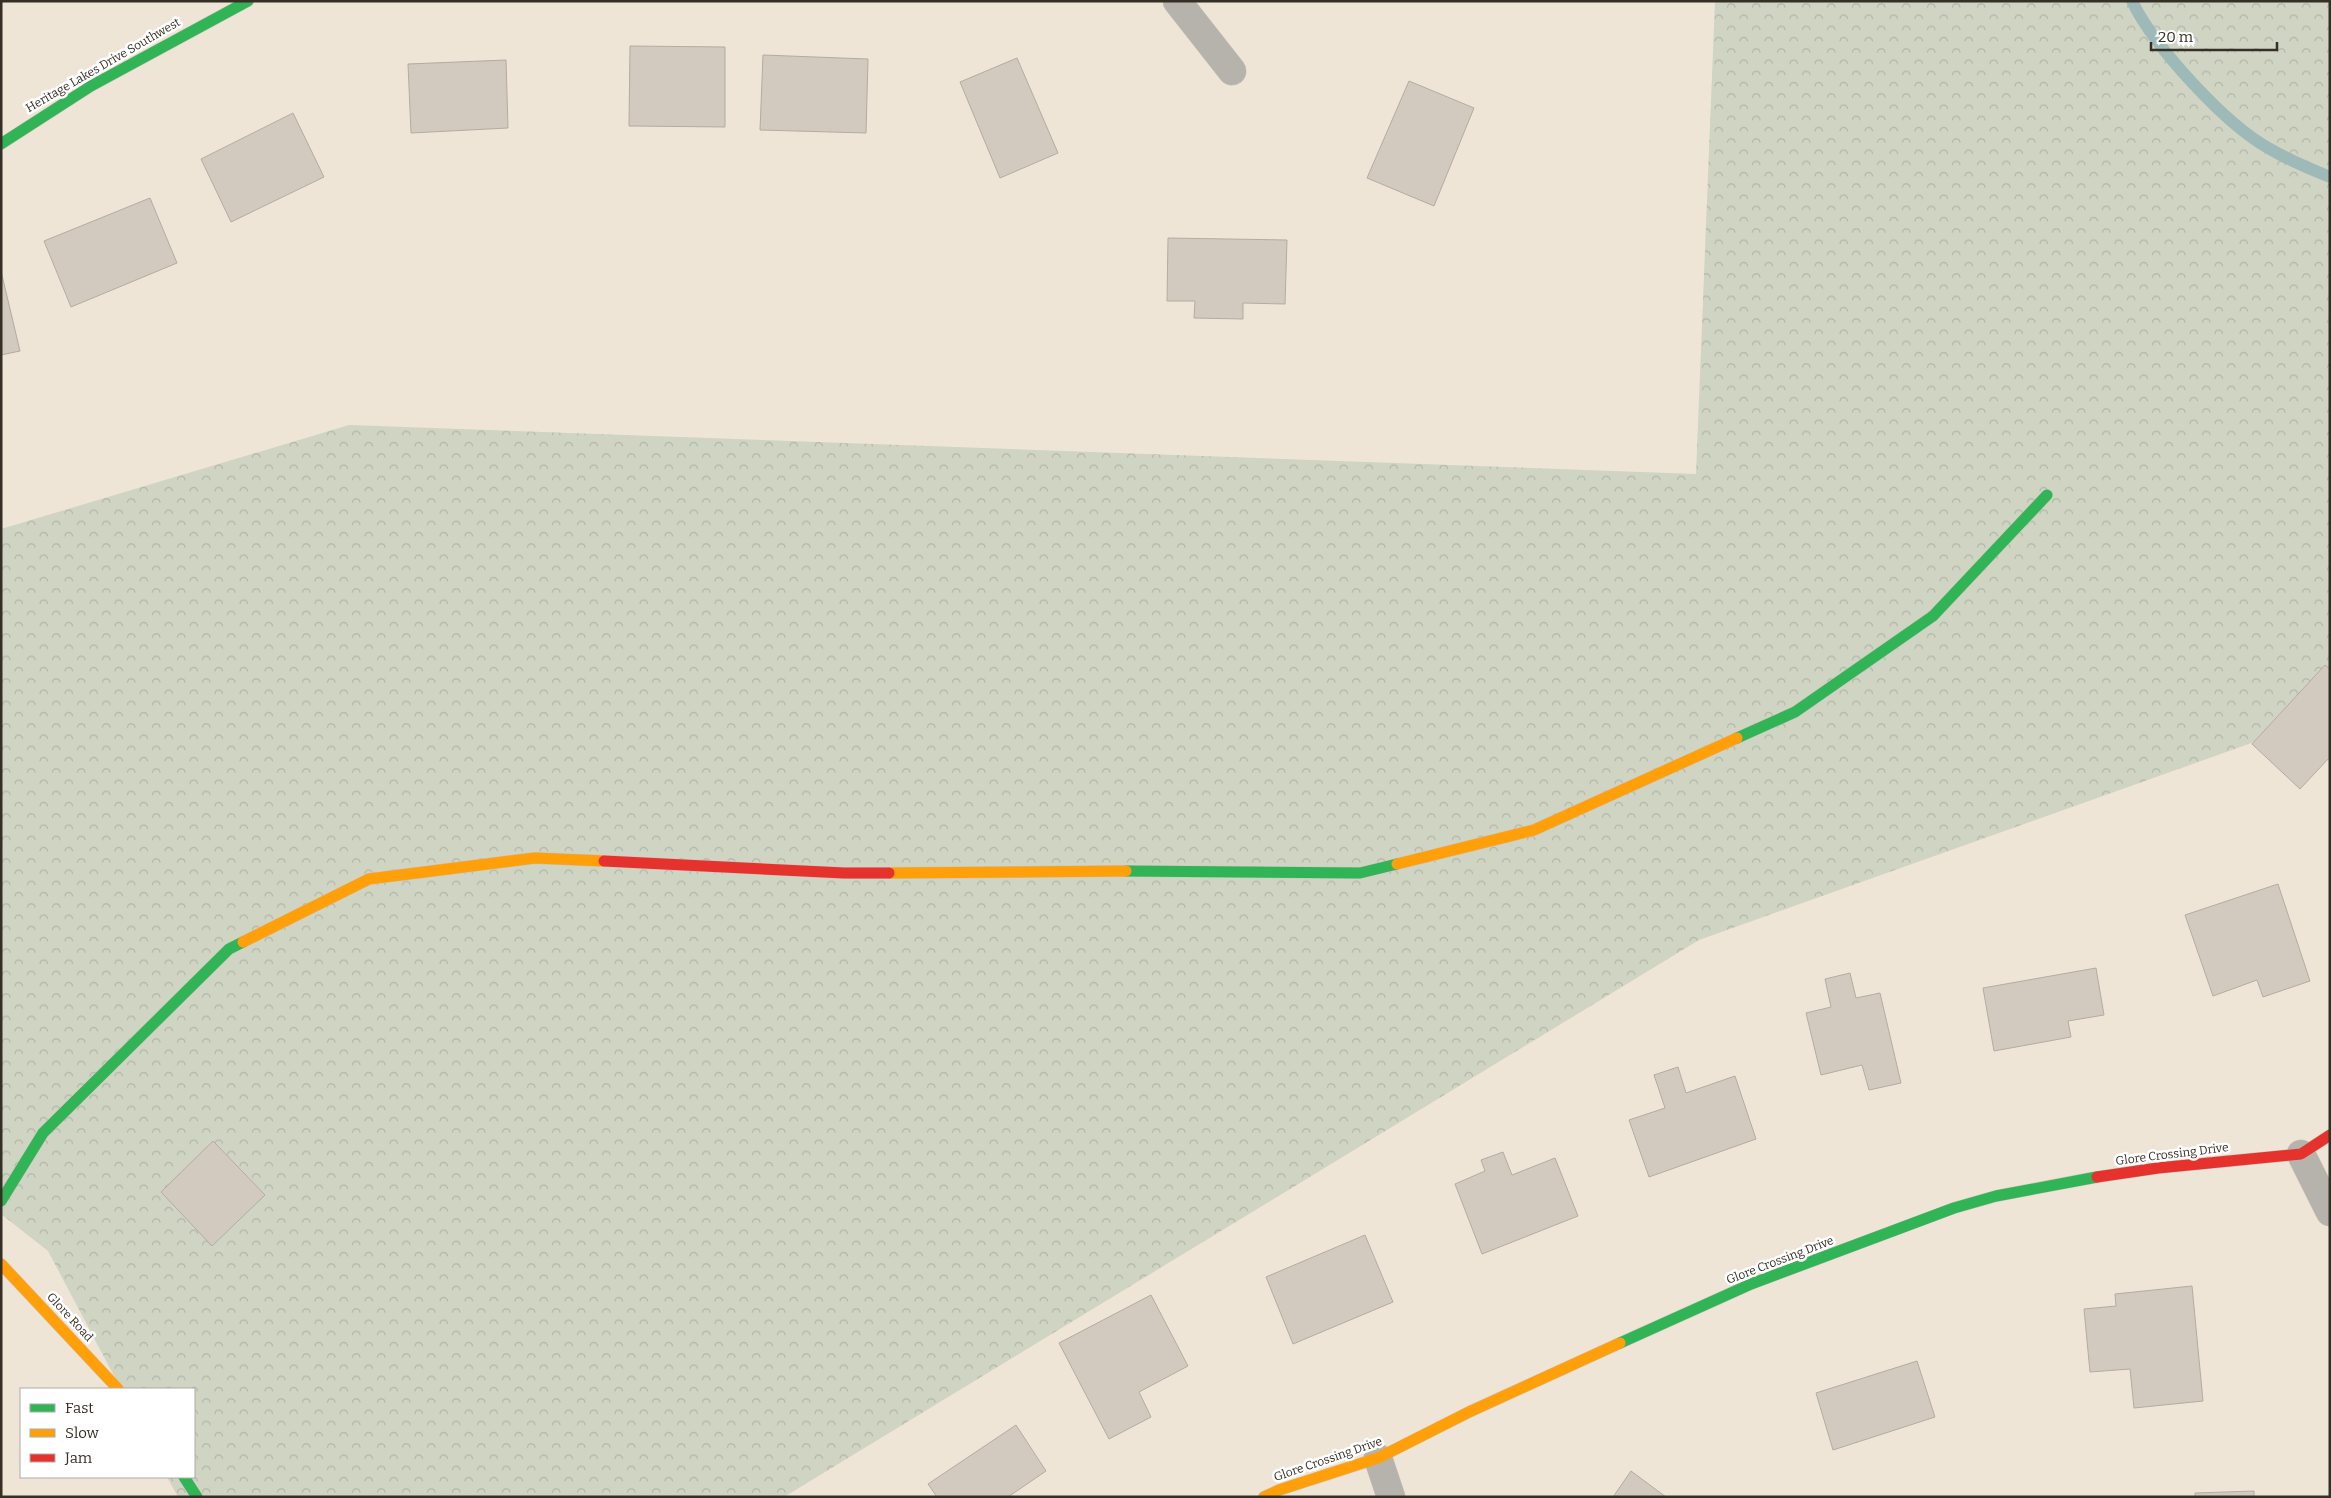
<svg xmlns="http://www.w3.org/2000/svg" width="2331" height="1498" font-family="Bitter,serif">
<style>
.forest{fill:url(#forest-crowns)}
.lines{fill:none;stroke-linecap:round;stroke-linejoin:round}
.stream{stroke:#9ebab8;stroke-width:12}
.building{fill:#d2cabe;stroke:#b4aca1}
.street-casing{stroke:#ccc3b9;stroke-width:29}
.fast-casing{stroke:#ccc3b9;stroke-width:12}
.slow-casing{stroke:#ccc3b9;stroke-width:12}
.jam-casing{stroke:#ccc3b9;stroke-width:12}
.street{stroke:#b6b3ad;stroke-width:28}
.fast{stroke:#30b455;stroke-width:11}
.slow{stroke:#ff9f0a;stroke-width:11}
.jam{stroke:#e5322d;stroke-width:11}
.labels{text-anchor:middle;stroke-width:5;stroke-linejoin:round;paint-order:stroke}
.street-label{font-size:12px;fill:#362f25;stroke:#fff}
</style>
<defs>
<pattern id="forest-crowns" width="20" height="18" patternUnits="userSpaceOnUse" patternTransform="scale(1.25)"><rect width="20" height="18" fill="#cfd4c3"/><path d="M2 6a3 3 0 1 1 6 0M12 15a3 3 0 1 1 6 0" fill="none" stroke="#b2b6a7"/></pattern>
</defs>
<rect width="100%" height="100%" fill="#efe5d7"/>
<polygon class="forest" points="1715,1 2330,1 2330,715 1699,940 784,1497 178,1497 167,1477 194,1477 194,1389 121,1389 48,1251 1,1214 1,529 349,425 1696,474"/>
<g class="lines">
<path class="stream" d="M2132,1c22,46 94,124 138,148 19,11 40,20 60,28"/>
</g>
<g class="building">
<polygon points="630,46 725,47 725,127 629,126"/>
<polygon points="763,55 868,59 866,133 760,130"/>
<polygon points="1017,58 1058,153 1000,178 960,82"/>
<polygon points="506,60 508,128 411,133 408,64"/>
<polygon points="1409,81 1474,108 1434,206 1367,178"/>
<polygon points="293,113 324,177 231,222 201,159"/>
<polygon points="150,198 177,263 71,307 44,241"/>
<polygon points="1168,238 1287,240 1285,304 1243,303 1243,319 1194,318 1195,301 1167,301"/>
<polygon points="1,271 20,351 1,355"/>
<polygon points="2325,665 2330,669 2330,757 2300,789 2252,744"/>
<polygon points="2278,884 2310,981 2263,997 2257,980 2213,996 2185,915"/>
<polygon points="2096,968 2104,1015 2068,1021 2071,1037 1994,1051 1983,988"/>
<polygon points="1850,973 1856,998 1880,993 1901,1083 1869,1090 1862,1065 1821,1075 1806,1013 1831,1007 1825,979"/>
<polygon points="1678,1067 1686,1093 1735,1076 1756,1139 1649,1177 1629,1120 1665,1108 1654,1075"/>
<polygon points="213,1141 265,1195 212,1246 161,1192"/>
<polygon points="1503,1152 1512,1175 1555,1158 1578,1216 1482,1254 1455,1184 1485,1171 1481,1160"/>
<polygon points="1365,1235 1393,1302 1293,1344 1266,1277"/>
<polygon points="2192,1286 2203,1401 2134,1408 2130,1369 2090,1372 2084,1309 2116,1306 2115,1294"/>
<polygon points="1151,1295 1188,1366 1139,1392 1151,1417 1109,1439 1059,1343"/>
<polygon points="1917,1361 1935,1417 1833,1450 1816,1393"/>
<polygon points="1016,1425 1046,1471 1008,1497 937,1497 928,1484"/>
<polygon points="1631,1471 1666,1497 1613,1497"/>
<polygon points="2254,1491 2254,1497 2195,1497 2195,1493"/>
</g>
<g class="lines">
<g class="street-casing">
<g id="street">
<polyline points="1177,1 1232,71"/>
<polyline points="2301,1154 2330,1212"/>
<polyline points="1378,1458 1391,1497"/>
</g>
</g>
<g class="fast-casing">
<g id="fast">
<polyline points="1,144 91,86 248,1"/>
<polyline points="1737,738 1795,712 1933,616 2047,495"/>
<polyline points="1126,871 1360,873 1397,864"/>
<polyline points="1,1201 43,1133 229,949 243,942"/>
<polyline points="1620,1343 1751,1284 1954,1208 1996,1196 2097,1177"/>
<polyline points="184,1477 197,1497"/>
</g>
</g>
<g class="slow-casing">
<g id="slow">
<polyline points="1397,864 1534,830 1737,738"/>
<polyline points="889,873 1126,871"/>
<polyline points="243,942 369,879 535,858 604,861"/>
<polyline points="1,1264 118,1389"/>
<polyline points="1264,1497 1279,1490 1378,1458 1469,1412 1620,1343"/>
</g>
</g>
<g class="jam-casing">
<g id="jam">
<polyline points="604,861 844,873 889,873"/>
<polyline points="2097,1177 2158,1168 2301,1154 2330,1135"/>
</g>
</g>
<use href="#street" class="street"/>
<use href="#fast" class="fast"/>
<use href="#slow" class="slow"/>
<use href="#jam" class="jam"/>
</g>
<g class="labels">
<g class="street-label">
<text transform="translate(103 65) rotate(-30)" y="4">Heritage Lakes Drive Southwest</text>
<text transform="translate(2172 1154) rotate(-7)" y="4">Glore Crossing Drive</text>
<text transform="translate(1780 1260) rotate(-21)" y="4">Glore Crossing Drive</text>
<text transform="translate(70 1317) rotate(47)" y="4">Glore Road</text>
<text transform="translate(1328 1459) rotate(-19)" y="4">Glore Crossing Drive</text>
</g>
</g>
<rect width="2331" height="1498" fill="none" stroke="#362f25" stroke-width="5"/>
<rect x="20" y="1388" width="175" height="90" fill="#ffffff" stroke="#afaca8"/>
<rect x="30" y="1404" width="25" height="8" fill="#30b455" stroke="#afaca8"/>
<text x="65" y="1413" font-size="15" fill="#362f25">Fast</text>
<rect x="30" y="1429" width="25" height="8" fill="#ff9f0a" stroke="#afaca8"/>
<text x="65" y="1438" font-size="15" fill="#362f25">Slow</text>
<rect x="30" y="1454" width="25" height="8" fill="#e5322d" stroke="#afaca8"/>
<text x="65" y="1463" font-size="15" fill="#362f25">Jam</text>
<path d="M2151 42v8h126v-8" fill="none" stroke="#362f25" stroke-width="2.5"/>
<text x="2158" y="42" font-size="15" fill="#362f25" stroke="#ffffff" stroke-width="4" paint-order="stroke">20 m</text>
</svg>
